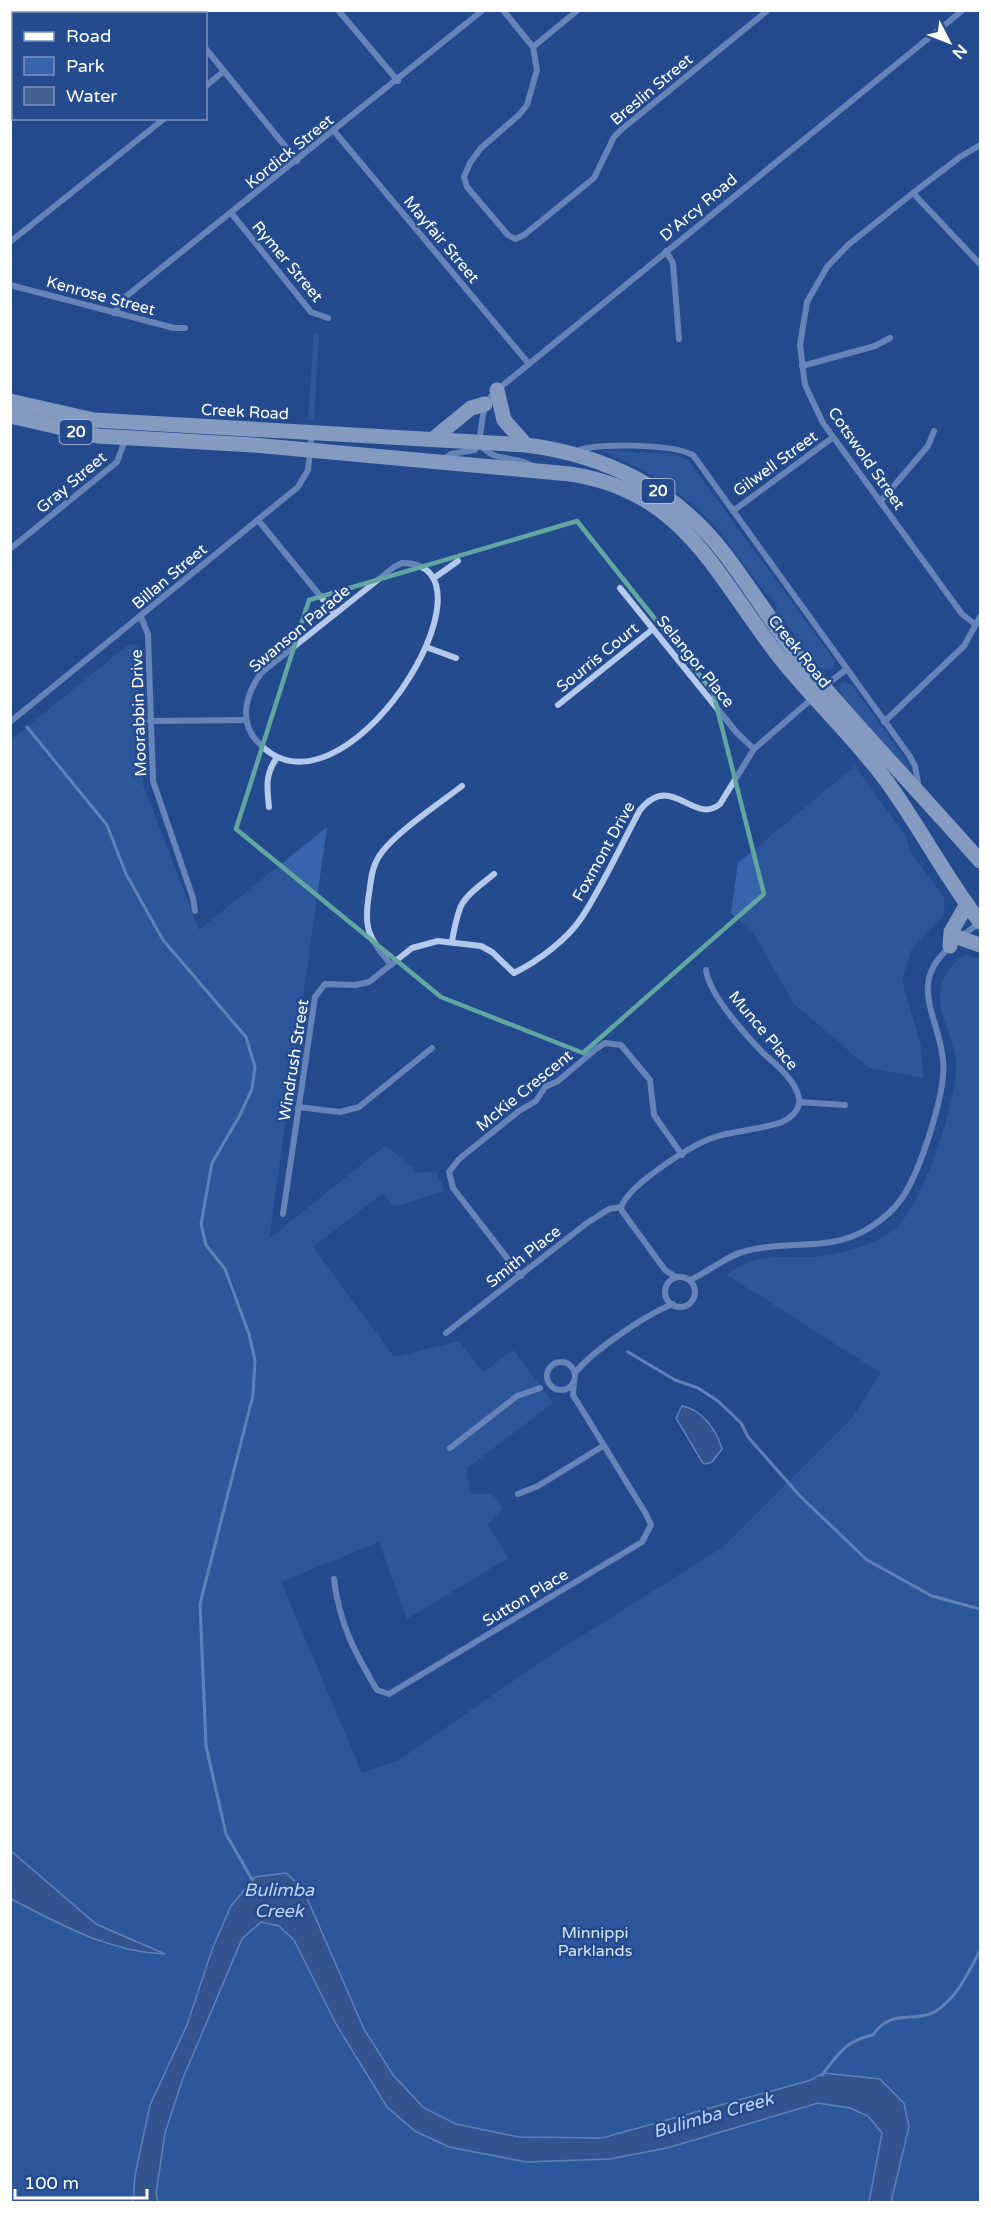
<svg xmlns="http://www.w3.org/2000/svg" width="991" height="2213" font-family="'Varela Round',sans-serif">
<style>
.green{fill:#3864ab}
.water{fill:#446090;stroke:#a8c3ec;stroke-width:1.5}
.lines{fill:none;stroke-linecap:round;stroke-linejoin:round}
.stream{stroke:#a8c3ec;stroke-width:3}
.minor{stroke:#b4c9eb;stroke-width:6}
.primary{stroke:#f9fbff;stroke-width:15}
.marked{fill:none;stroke:#63a6a1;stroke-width:4.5;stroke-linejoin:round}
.labels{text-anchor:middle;stroke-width:5;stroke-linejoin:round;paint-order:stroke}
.shield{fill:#244b8e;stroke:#bdc9dd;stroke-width:1.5}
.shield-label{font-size:15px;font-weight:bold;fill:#fff}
.street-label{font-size:16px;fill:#fff;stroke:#244b8e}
.park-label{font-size:16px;fill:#d9e5f8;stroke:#244b8e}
.water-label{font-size:18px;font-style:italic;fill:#c0d3f2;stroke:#244b8e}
</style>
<rect width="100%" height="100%" fill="#244b8e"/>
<g class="green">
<polygon points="314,332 319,335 314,420 308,420"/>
<polygon points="600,450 674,454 688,460 835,661 833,668 823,670 818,665 776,611 777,604 762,589 716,527 695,506 645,471"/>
<path d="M129,644l9,2 2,114 3,25 56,145 128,-103 -58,412 117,-94 32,28 18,-2 8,20 -50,16 -11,-14 -70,54 81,110 65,-16 24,31 30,-22 40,53 -87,66 5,25h21l11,14 -15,17 20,33 -101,61 -28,-77 -98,40 81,191 37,-13 146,-101 178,-112 129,-129 29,-45 -154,-98c6,-4 13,-9 19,-12 19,-8 44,-6 64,-6 25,0 65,-12 85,-28 28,-24 64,-132 61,-169 -2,-20 -18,-47 -16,-66 1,-17 11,-31 26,-39l14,4v1243h-969v-1462z"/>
<polygon points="842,682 852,685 907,762 912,774 843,697 839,689"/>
<polygon points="855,766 906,837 910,852 943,895 945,904 943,916 911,950 902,981 921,1046 923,1078 869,1068 794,1004 754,934 731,913 738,863"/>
</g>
<g class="water">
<path d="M682,1406c20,3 35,25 40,43l-10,13 -7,2 -3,-2 -26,-44z"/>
<path d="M10,1850l86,74 69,30c-57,-2 -105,-30 -154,-55z"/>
<polygon points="286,1873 303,1889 364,2029 393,2075 424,2108 456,2124 519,2137 602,2138 811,2080 823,2073 880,2079 904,2103 909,2127 891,2202 869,2202 882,2133 868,2116 850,2108 818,2103 667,2148 610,2159 526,2162 449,2147 415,2131 387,2107 336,2024 294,1940 279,1926 261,1922 242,1939 183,2078 165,2133 156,2194 158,2202 133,2202 135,2175 150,2105 187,2025 213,1947 231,1906 255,1877"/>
</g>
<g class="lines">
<g class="stream">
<polyline points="27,727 107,825 126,874 163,940 246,1037 255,1067 252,1089 240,1115 212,1163 201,1224 206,1245 225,1269 249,1334 255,1360 253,1395 200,1604 206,1746 226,1834 254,1883"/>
<polyline points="10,1217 10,1219"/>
<polyline points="628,1352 675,1380 698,1388 718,1401 741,1423 748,1437 800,1496 867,1560 932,1596 980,1609"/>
<path d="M822,2075c17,-22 23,-34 51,-40 19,-28 41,-11 63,-24 21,-13 33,-40 44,-60"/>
</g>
<g class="minor">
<polyline points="174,10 176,14"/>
<polyline points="338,10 398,81"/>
<polyline points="503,10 533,47 537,70 527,105 519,115 481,148 470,163 464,177 467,187 508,235 515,239 524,235 594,178 614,137 622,129 768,10"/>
<polyline points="103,14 106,10"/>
<polyline points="533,47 578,10"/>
<polyline points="206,49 297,161"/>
<polyline points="206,86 224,71"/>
<polyline points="10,90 14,87"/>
<polyline points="334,131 529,364"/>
<polyline points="913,193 980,264"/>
<polyline points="232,214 311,312 328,318"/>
<polyline points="10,242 165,118"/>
<polyline points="666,251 673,263 679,339"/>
<polyline points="10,285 174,328 185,328"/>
<polyline points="114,313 124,298 483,10"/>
<polyline points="802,366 875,346 890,338"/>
<path d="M481,445c12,18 36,10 52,21"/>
<path d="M574,452c21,-10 98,-8 119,3l216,300 6,11 4,22"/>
<path d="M442,460l9,-6 24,-4c12,-22 0,-40 22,-60l466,-380"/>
<polyline points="880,502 928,446 934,431"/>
<polyline points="733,511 832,438"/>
<polyline points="258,520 335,614"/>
<polyline points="10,549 117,462 126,437"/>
<path d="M402,563c110,-1 -61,277 -146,177 -18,-21 -9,-47 5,-67l133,-106z"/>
<polyline points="434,578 458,561"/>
<polyline points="620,588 737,733 754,749"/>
<polyline points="141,617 148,634 153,781 193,898 195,911"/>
<polyline points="976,625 962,614 823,423 805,385 800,345 807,302 827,267 848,245 913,193 960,157 980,145"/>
<polyline points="426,647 456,658"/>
<polyline points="823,687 847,669"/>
<polyline points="558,705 653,629"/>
<polyline points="150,721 246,720"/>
<polyline points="10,722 298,487 308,470 312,433"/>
<polyline points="884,722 964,646 980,617"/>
<path d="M269,807c-2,-19 -4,-32 7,-48"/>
<polyline points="962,936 980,922"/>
<path d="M452,941c8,-43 9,-40 42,-67"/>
<path d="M391,965c-22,-28 -28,-35 -22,-71 2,-12 2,-25 9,-36 12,-22 62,-55 84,-72"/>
<polyline points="799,1102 845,1105"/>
<polyline points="298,1107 340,1112 359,1107 432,1048"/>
<path d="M283,1214l32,-217 10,-13 30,1 14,-3 43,-34 26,-7 43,5 11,6 22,21c24,-12 53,-33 68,-56 22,-34 39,-72 58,-107 32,-39 53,16 80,-6l34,-55 60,-52"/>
<polyline points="521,1276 453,1188 449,1172 459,1159 519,1111 536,1101 545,1087 558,1081 596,1049 605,1043 621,1045 650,1080 654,1115 682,1155"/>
<path d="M676,1277l-11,-7 -43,-59 -1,-4c9,-23 70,-62 94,-70 21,-7 45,-7 67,-15 9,-4 19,-13 17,-24 -4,-19 -24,-34 -37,-46 -17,-18 -53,-58 -56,-82"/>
<circle cx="680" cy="1292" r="15"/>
<path d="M690,1280c19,-8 35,-24 56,-29 42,-12 84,2 123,-23 13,-8 25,-18 33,-30 18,-26 45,-108 41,-138 -4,-44 -36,-76 7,-113"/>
<polyline points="446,1333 587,1223 609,1209 621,1207"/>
<circle cx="561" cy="1376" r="14"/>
<path d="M575,1373c17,-22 72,-59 98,-69"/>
<polyline points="450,1448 517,1396 540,1388"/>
<polyline points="518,1494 538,1486 603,1446"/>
<path d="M334,1579c5,44 21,74 43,111l12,4 253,-152 9,-17 -5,-11 -73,-119 1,-13"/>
</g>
<g class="primary">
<polyline points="497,390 504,420 526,445"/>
<path d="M10,401l84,19 432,25c79,10 149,44 198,108 28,36 51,76 80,111 57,67 118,131 176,197"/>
<path d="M10,416l88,20 155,9 317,29c116,17 146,103 211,185 33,41 72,77 104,120 34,46 60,98 95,143"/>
<polyline points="433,439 471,408 485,404"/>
<polyline points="960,938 980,945"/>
<polyline points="950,946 951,932 967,904"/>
</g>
</g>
<path d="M0 0H991V2213H0ZM577,521l136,171 51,202 -181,159 -142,-56 -205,-168 73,-229z" fill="#244b8e" fill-opacity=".55" fill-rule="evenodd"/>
<path class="marked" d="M577,521l136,171 51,202 -181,159 -142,-56 -205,-168 73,-229z"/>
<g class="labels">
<g class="shield">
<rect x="59.5" y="420" width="33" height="24" rx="4.5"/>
<rect x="641.5" y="479" width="33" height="24" rx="4.5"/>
</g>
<g class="shield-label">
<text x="76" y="437">20</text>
<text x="658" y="496">20</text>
</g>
<g class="street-label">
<text transform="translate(651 89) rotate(-40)" y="6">Breslin Street</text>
<text transform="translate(289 151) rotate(-39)" y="6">Kordick Street</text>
<text transform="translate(698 207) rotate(-40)" y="6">D'Arcy Road</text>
<text transform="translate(442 239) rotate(50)" y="6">Mayfair Street</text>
<text transform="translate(288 261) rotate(50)" y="6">Rymer Street</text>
<text transform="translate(101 295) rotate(15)" y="6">Kenrose Street</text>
<text transform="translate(245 411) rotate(3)" y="6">Creek Road</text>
<text transform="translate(867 458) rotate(55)" y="6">Cotswold Street</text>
<text transform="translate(775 463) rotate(-36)" y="6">Gilwell Street</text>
<text transform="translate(71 482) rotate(-40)" y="6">Gray Street</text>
<text transform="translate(169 576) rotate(-40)" y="6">Billan Street</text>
<text transform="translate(299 628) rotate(-40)" y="6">Swanson Parade</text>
<text transform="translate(800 651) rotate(51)" y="6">Creek Road</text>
<text transform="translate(597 657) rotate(-39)" y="6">Sourris Court</text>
<text transform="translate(696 661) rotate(51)" y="6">Selangor Place</text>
<text transform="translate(138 713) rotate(-92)" y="6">Moorabbin Drive</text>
<text transform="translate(603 851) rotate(-61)" y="6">Foxmont Drive</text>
<text transform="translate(764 1030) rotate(50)" y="6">Munce Place</text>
<text transform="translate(293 1060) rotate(-81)" y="6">Windrush Street</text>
<text transform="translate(524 1090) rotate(-39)" y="6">McKie Crescent</text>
<text transform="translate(523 1256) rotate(-38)" y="6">Smith Place</text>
<text transform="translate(525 1597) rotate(-31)" y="6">Sutton Place</text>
</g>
<g class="park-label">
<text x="595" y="1938">Minnippi<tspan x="595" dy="18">Parklands</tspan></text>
</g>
<g class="water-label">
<text x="279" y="1896">Bulimba<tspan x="279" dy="21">Creek</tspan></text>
<text transform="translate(713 2115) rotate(-16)" y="6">Bulimba Creek</text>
</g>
</g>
<rect width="991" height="2213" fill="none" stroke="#ffffff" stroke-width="24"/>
<rect x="12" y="12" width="195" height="108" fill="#244b8e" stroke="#7c93bb" stroke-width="1.5"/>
<rect x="24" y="32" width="30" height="9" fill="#f9fbff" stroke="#7c93bb" stroke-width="1.5"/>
<text x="66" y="42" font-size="18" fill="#ffffff">Road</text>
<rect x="24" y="57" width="30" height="18" fill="#3864ab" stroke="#7c93bb" stroke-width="1.5"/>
<text x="66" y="72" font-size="18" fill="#ffffff">Park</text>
<rect x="24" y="87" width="30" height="18" fill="#446090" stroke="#7c93bb" stroke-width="1.5"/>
<text x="66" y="102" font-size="18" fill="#ffffff">Water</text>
<g transform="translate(949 42) rotate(132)" stroke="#244b8e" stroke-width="4.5" paint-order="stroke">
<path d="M0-4.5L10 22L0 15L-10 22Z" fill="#ffffff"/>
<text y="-9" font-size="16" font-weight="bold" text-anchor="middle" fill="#ffffff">N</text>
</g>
<path d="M15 2189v9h132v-9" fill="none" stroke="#ffffff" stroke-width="3"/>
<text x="24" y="2189" font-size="18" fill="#ffffff" stroke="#244b8e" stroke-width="4.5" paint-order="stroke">100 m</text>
</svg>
